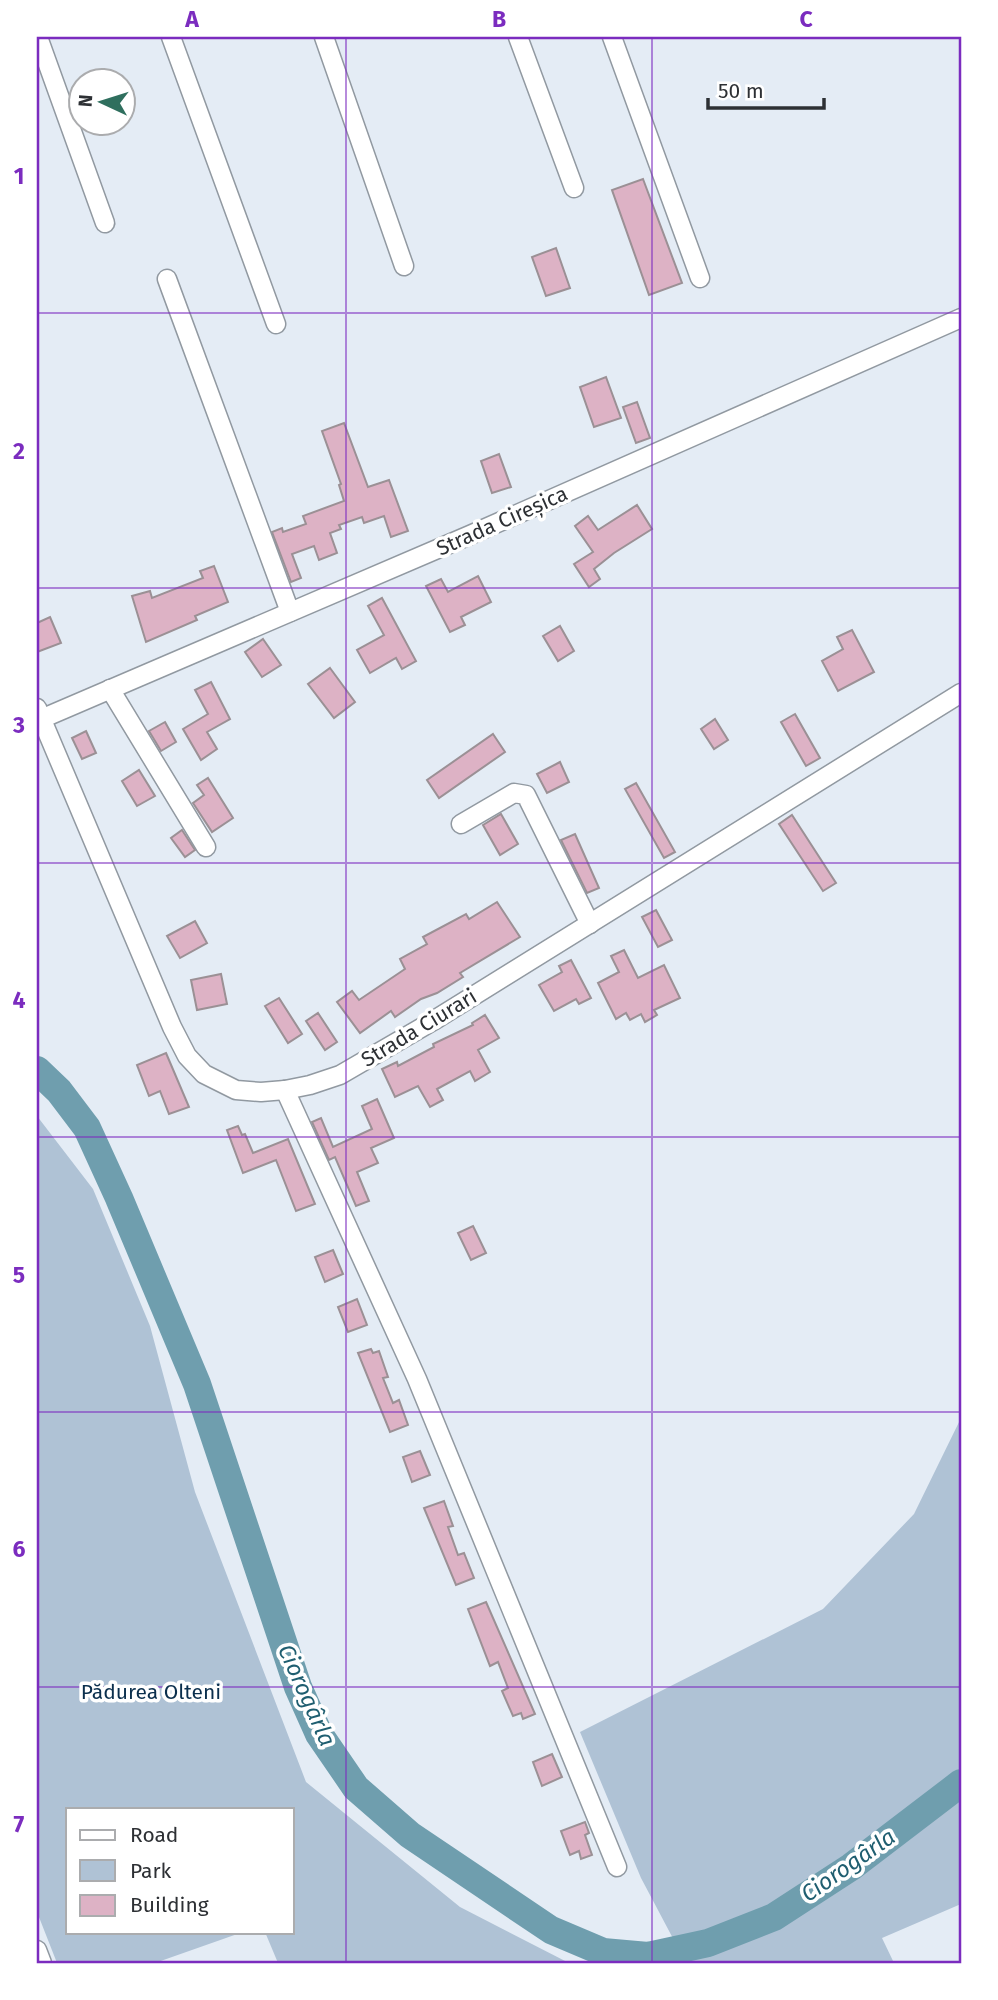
<svg xmlns="http://www.w3.org/2000/svg" width="998" height="2000" font-family="'Fira Sans',sans-serif">
<style>
.green{fill:#afc2d5}
.lines{fill:none;stroke-linecap:round;stroke-linejoin:round}
.river{stroke:#6f9eae;stroke-width:28}
.building{fill:#ddb2c5;stroke:#9b9095;stroke-width:2}
.minor-casing{stroke:#9199a1;stroke-width:21}
.minor{stroke:#fff;stroke-width:18}
.grid{fill:none;stroke:#7b2cbf;stroke-width:2;stroke-opacity:0.55}
.labels{text-anchor:middle;stroke-width:7;stroke-linejoin:round;paint-order:stroke}
.street-label{font-size:21px;fill:#2d3034;stroke:#fff}
.park-label{font-size:21px;fill:#0b2f4d;stroke:#fff}
.water-label{font-size:23px;font-style:italic;fill:#1f5e70;stroke:#fff}
.neatline{fill:none;stroke:#7b2cbf;stroke-width:2.5}
.grid-label{font-size:23px;text-anchor:middle;font-weight:bold;fill:#7b2cbf}
</style>
<rect width="100%" height="100%" fill="#e4ecf5"/>
<g class="green">
<polygon points="37,1116 93,1189 150,1326 195,1492 306,1782 460,1907 569,1963 278,1963 265,1932 292,1932 292,1809 68,1809 68,1932 243,1932 155,1963 57,1963 37,1912"/>
<polygon points="961,1418 961,1904 882,1938 894,1963 686,1963 641,1878 580,1732 823,1609 914,1514"/>
</g>
<g class="lines">
<polyline class="river" points="37,1070 59,1091 87,1128 119,1198 197,1384 298,1687 319,1734 356,1788 410,1835 551,1930 603,1952 648,1956 708,1943 774,1917 851,1867 961,1783"/>
</g>
<g class="building">
<polygon points="643,179 682,283 649,295 612,190"/>
<polygon points="556,248 570,288 546,296 532,257"/>
<polygon points="606,377 621,418 594,427 580,387"/>
<polygon points="637,402 650,438 636,443 623,407"/>
<polygon points="344,423 368,487 389,480 408,531 391,537 384,516 364,523 362,517 339,525 341,529 330,533 337,553 319,560 314,546 292,554 301,578 291,582 272,532 282,528 283,532 306,524 303,516 344,501 339,485 341,484 322,431"/>
<polygon points="499,454 511,487 492,493 481,461"/>
<polygon points="637,505 652,529 614,553 594,569 600,579 589,587 574,564 593,552 575,526 588,516 598,530"/>
<polygon points="214,566 228,602 195,616 197,620 146,642 132,596 150,591 152,598 203,578 200,571"/>
<polygon points="478,576 491,602 461,617 465,625 450,632 426,586 441,579 448,592"/>
<polygon points="382,598 416,661 402,669 396,658 370,673 357,650 384,635 368,606"/>
<polygon points="50,617 61,643 37,652 37,623"/>
<polygon points="560,626 574,651 558,661 543,636"/>
<polygon points="852,630 874,672 838,691 822,661 843,649 837,637"/>
<polygon points="263,639 281,665 262,677 245,652"/>
<polygon points="330,668 355,702 334,718 308,684"/>
<polygon points="211,682 230,719 207,732 217,749 201,760 183,729 208,714 195,690"/>
<polygon points="795,714 820,758 806,766 781,722"/>
<polygon points="715,719 728,740 714,749 701,729"/>
<polygon points="165,722 176,742 161,751 149,731"/>
<polygon points="86,731 96,753 82,759 72,738"/>
<polygon points="493,734 505,752 439,798 427,780"/>
<polygon points="560,762 569,782 547,793 537,774"/>
<polygon points="139,770 155,796 137,806 122,781"/>
<polygon points="208,778 233,818 212,832 193,803 204,795 197,785"/>
<polygon points="636,783 675,852 664,858 625,789"/>
<polygon points="501,814 518,844 500,855 483,825"/>
<polygon points="792,815 836,883 823,891 779,824"/>
<polygon points="182,830 195,850 185,857 171,838"/>
<polygon points="575,834 599,888 587,893 561,840"/>
<polygon points="497,902 520,937 460,973 463,977 437,993 421,999 395,1017 391,1011 360,1033 337,1002 352,991 359,1000 405,969 400,959 427,944 423,937 466,914 469,919"/>
<polygon points="656,910 672,940 658,947 642,917"/>
<polygon points="195,921 207,943 180,958 167,936"/>
<polygon points="624,950 638,978 664,965 680,998 654,1010 657,1015 645,1022 641,1014 630,1020 626,1013 616,1019 598,983 619,972 611,956"/>
<polygon points="571,960 591,998 579,1004 576,999 554,1011 539,985 562,972 559,966"/>
<polygon points="221,974 227,1004 197,1010 191,980"/>
<polygon points="279,998 302,1034 288,1043 265,1006"/>
<polygon points="318,1013 337,1042 325,1050 306,1021"/>
<polygon points="485,1015 499,1038 478,1050 490,1072 475,1081 470,1071 437,1089 443,1100 430,1107 418,1086 395,1097 382,1069 397,1062 398,1066 434,1047 433,1044 473,1025 472,1023"/>
<polygon points="166,1053 189,1107 169,1114 160,1091 149,1096 137,1065"/>
<polygon points="377,1099 394,1138 371,1148 378,1163 357,1172 369,1201 356,1206 335,1157 329,1160 312,1122 321,1118 333,1147 372,1129 362,1106"/>
<polygon points="238,1126 242,1135 245,1134 253,1153 288,1139 315,1204 296,1211 276,1160 243,1173 227,1130"/>
<polygon points="473,1226 486,1253 471,1260 458,1233"/>
<polygon points="333,1250 343,1274 325,1282 315,1257"/>
<polygon points="357,1299 367,1325 348,1332 338,1307"/>
<polygon points="371,1349 373,1353 379,1351 388,1377 383,1378 393,1403 399,1400 408,1425 390,1432 358,1353"/>
<polygon points="420,1451 430,1475 412,1482 403,1457"/>
<polygon points="444,1501 453,1526 448,1527 458,1555 464,1553 474,1578 456,1585 424,1508"/>
<polygon points="486,1602 535,1714 523,1719 521,1713 513,1716 502,1691 508,1688 498,1662 490,1666 468,1609"/>
<polygon points="552,1754 562,1777 542,1786 533,1762"/>
<polygon points="585,1822 589,1833 585,1835 592,1855 581,1859 579,1851 570,1855 561,1831"/>
</g>
<g class="lines">
<g class="minor-casing">
<g id="minor">
<polyline points="38,37 105,223"/>
<polyline points="171,37 276,324"/>
<polyline points="324,37 404,266"/>
<polyline points="518,37 574,188"/>
<polyline points="612,37 700,278"/>
<polyline points="167,279 290,612"/>
<polyline points="110,689 206,847"/>
<polyline points="37,708 172,1027 187,1056 204,1074 236,1090 261,1092 285,1090 310,1085 340,1075 433,1021 961,693"/>
<polyline points="41,719 470,535 961,318"/>
<polyline points="461,824 514,793 526,795 590,924"/>
<polyline points="285,1090 417,1379 617,1867"/>
<polyline points="37,1950 42,1963"/>
</g>
</g>
<use href="#minor" class="minor"/>
</g>
<path class="grid" d="M346,37v1926M652,37v1926M37,313h924M37,588h924M37,863h924M37,1137h924M37,1412h924M37,1687h924"/>
<g class="labels">
<g class="street-label">
<text transform="translate(502 521) rotate(-24)" y="7">Strada Cireșica</text>
<text transform="translate(419 1028) rotate(-31)" y="7">Strada Ciurari</text>
</g>
<g class="park-label">
<text x="151" y="1699">Pădurea Olteni</text>
</g>
<g class="water-label">
<text transform="translate(307 1695) rotate(66)" y="8">Ciorogârla</text>
<text transform="translate(848 1865) rotate(-35)" y="8">Ciorogârla</text>
</g>
</g>
<rect width="998" height="2000" fill="none" stroke="#ffffff" stroke-width="77"/>
<rect x="66" y="1808" width="228" height="126" fill="#ffffff" stroke="#abacae" stroke-width="2"/>
<rect x="80" y="1830" width="35" height="10" fill="#ffffff" stroke="#abacae" stroke-width="2"/>
<text x="130" y="1842" font-size="21" fill="#2d3034">Road</text>
<rect x="80" y="1860" width="35" height="21" fill="#afc2d5" stroke="#abacae" stroke-width="2"/>
<text x="130" y="1878" font-size="21" fill="#2d3034">Park</text>
<rect x="80" y="1895" width="35" height="21" fill="#ddb2c5" stroke="#abacae" stroke-width="2"/>
<text x="130" y="1912" font-size="21" fill="#2d3034">Building</text>
<g transform="translate(102 102) rotate(274)"><circle r="33" fill="#ffffff" stroke="#abacae" stroke-width="2"/>
<path d="M0-5L12 26L0 18L-12 26Z" fill="#2f6f5e"/>
<text y="-10" font-size="19" font-weight="bold" text-anchor="middle" fill="#2d3034">N</text>
</g>
<path d="M708 98v10h116v-10" fill="none" stroke="#2d3034" stroke-width="3.5"/>
<text x="718" y="98" font-size="21" fill="#2d3034" stroke="#ffffff" stroke-width="5" paint-order="stroke">50 m</text>
<rect x="38" y="38" width="922" height="1924" class="neatline"/>
<g class="grid-label">
<text x="192" y="27">A</text>
<text x="499" y="27">B</text>
<text x="806" y="27">C</text>
<text x="19" y="184">1</text>
<text x="19" y="459">2</text>
<text x="19" y="733">3</text>
<text x="19" y="1008">4</text>
<text x="19" y="1283">5</text>
<text x="19" y="1557">6</text>
<text x="19" y="1832">7</text>
</g>
</svg>
